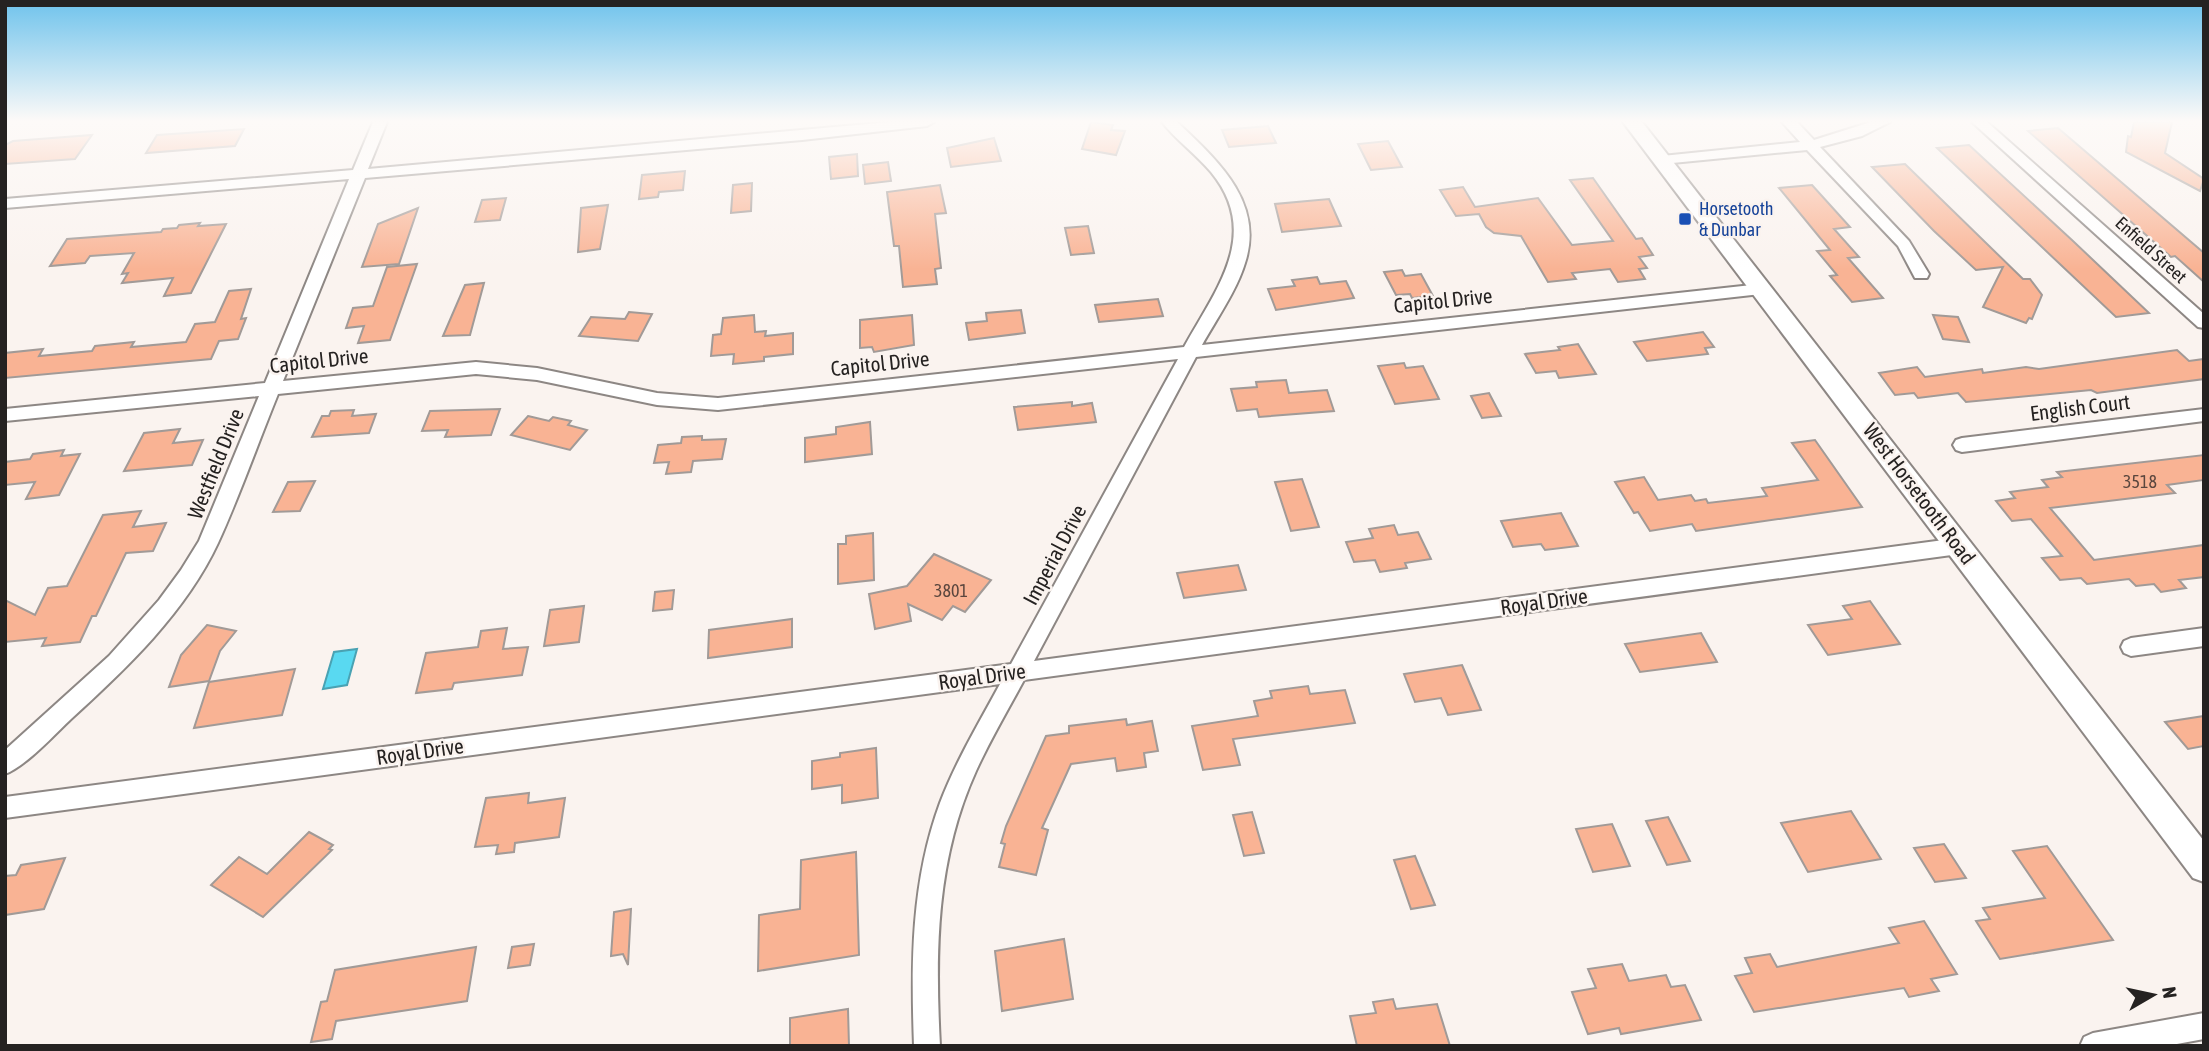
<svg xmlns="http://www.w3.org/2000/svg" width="2209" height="1051" font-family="'Asap Condensed',sans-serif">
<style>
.water{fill:#59d9f1;stroke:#49a2b3;stroke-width:2}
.building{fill:#f9b394;stroke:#a19a97;stroke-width:2}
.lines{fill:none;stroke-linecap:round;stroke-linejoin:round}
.street-casing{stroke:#8d8784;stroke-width:4}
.secondary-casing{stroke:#8d8784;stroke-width:4}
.street{fill:#fff;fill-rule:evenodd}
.secondary{fill:#fff;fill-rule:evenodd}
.transit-dot{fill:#1a4fb4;stroke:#faf3ef;stroke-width:2.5}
.labels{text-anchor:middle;stroke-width:5;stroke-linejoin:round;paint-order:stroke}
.far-transit-label{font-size:18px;fill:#164399;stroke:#faf3ef;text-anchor:start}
.far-street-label{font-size:18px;fill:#252221;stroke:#faf3ef}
.number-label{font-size:18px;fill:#5a463e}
.street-label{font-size:21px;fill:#252221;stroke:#faf3ef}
</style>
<rect width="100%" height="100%" fill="#faf3ef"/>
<polygon class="water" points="357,649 347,685 323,689 334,652"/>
<g class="building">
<polygon points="1091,122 1113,125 1111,130 1125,131 1116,155 1082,149"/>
<polygon points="2134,122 2172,122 2165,153 2204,179 2200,191 2126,152 2128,136 2131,137"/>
<polygon points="1268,126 1276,143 1229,147 1222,130"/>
<polygon points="2058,128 2204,253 2204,282 2175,256 2171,257 2028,131"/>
<polygon points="244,129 235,146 146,153 157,135"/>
<polygon points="92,135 75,159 5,164 5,145 13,141"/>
<polygon points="994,138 1001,161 951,167 947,148"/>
<polygon points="1388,141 1402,167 1371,170 1358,144"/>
<polygon points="1969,145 2073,241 2149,313 2116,317 1937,148"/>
<polygon points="857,154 858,176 831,179 829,157"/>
<polygon points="888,162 891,181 865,184 863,165"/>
<polygon points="1905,164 2023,279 2030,279 2042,295 2032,319 2029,318 2026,323 1983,307 2003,267 1976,270 1934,231 1872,167"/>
<polygon points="685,171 683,190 659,192 658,197 639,199 642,175"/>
<polygon points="1593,178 1636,239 1642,238 1653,255 1639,257 1647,268 1639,269 1645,279 1618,282 1610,269 1572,273 1576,279 1548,282 1521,236 1494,233 1486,227 1479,214 1456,216 1440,190 1463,187 1475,207 1538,198 1572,245 1613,241 1570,180"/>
<polygon points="752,183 751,211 731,213 733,185"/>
<polygon points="940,185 946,213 935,214 941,268 935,269 937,284 903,287 899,246 894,246 887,192"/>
<polygon points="1812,185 1850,227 1834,229 1859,257 1848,258 1883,298 1852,302 1830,276 1837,275 1817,251 1830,250 1779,188"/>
<polygon points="506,198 500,220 475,222 482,200"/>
<polygon points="1329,199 1341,226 1282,232 1275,204"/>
<polygon points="608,205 600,249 578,252 581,208"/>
<polygon points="418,208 399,264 362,267 378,224"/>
<polygon points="200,223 198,226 226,224 191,293 164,296 173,278 122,283 128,273 122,274 134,253 90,256 85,263 50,266 67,239 161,232 163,229 177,228 179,225"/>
<polygon points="1088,226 1094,253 1071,255 1065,228"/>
<polygon points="417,264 390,340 358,343 364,326 346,328 353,308 373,306 387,267"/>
<polygon points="1402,270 1405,276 1421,274 1433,296 1412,298 1410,294 1396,295 1384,272"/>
<polygon points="1317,277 1320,284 1346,281 1354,298 1276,310 1268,289 1295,286 1292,280"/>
<polygon points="484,283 470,335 443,336 465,285"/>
<polygon points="251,289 241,319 246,318 238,339 219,341 211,359 5,378 5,353 43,349 39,356 92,351 95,346 134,342 131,347 186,342 195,324 215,322 229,291"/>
<polygon points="1158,299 1163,316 1099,322 1095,305"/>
<polygon points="1021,310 1025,333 969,340 966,323 987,321 986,313"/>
<polygon points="629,312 652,314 638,341 579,336 591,317 625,319"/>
<polygon points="754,315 755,332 766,331 765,336 793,333 793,354 764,357 764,361 733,364 734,354 711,356 713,335 721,334 723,318"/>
<polygon points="912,315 914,345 874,352 872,347 860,348 860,320"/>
<polygon points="1933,315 1958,317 1969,342 1943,339"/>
<polygon points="1703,332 1714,347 1705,348 1708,354 1647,361 1634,342"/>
<polygon points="1578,344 1596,374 1559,378 1556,371 1536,373 1525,354 1560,350 1558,347"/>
<polygon points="2177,350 2189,361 2204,359 2204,379 2097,393 2091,390 1966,402 1958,393 1918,398 1914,393 1895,395 1879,373 1917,367 1925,377 1982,369 1983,373 2026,367 2039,369"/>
<polygon points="1404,363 1406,368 1423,366 1439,399 1395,404 1378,366"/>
<polygon points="1286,380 1289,393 1327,390 1334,411 1259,417 1257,409 1237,411 1231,389 1257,387 1256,382"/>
<polygon points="1489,393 1501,416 1482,418 1471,396"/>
<polygon points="1072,402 1072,406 1092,403 1096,422 1018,430 1014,407"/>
<polygon points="500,409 491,435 445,437 448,430 422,431 430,411"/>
<polygon points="354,410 352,416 376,414 369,433 312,437 322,416 329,416 331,411"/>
<polygon points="528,416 549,421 553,417 571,421 568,425 587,430 570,450 511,435"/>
<polygon points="870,422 872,454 805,462 805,438 836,434 836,427"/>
<polygon points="180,429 173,443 203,440 192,465 124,471 144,433"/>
<polygon points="702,436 702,440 726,439 722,459 693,461 691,472 666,474 669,462 654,463 658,445 681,443 682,437"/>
<polygon points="1815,440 1862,507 1696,531 1692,524 1650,531 1638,512 1634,513 1615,482 1644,477 1658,500 1691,495 1695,501 1706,499 1708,503 1767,496 1762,488 1818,480 1792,443"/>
<polygon points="64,450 61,456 80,454 59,495 26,499 35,482 5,485 5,462 30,459 33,454"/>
<polygon points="2204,455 2204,480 2167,485 2175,493 2050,508 2094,560 2204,545 2204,577 2179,580 2186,588 2161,592 2154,584 2136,586 2129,579 2087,584 2081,578 2060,580 2042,558 2062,556 2031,519 2012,521 1996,501 2015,498 2010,492 2048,487 2042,480 2062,477 2057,472"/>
<polygon points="1302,479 1319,527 1291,531 1275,482"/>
<polygon points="315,481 300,511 273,512 288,482"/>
<polygon points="141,511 133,527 166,523 153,551 126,553 96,616 92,616 80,642 42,646 46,638 5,642 5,600 35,615 48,588 67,586 103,515"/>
<polygon points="1561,513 1578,546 1545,550 1541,544 1513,547 1501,521"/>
<polygon points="1394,525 1398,535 1418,532 1431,559 1405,563 1407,568 1380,572 1375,560 1354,562 1346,542 1373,538 1369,529"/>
<polygon points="873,533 874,580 838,584 838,544 846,544 846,536"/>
<polygon points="934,554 991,580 965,612 953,606 942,620 908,604 911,621 875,629 869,594 907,586"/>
<polygon points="1238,565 1246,590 1184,598 1177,573"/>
<polygon points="674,590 672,609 653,611 655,592"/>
<polygon points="1870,601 1900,644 1828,655 1808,625 1852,619 1843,606"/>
<polygon points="584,606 579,642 544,646 550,610"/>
<polygon points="792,619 792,647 708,658 709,630"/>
<polygon points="207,625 236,631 220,651 209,681 169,687 181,655"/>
<polygon points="507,628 503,649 528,647 522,675 454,683 452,689 416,693 426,653 478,647 481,631"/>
<polygon points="1701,633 1717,662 1640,672 1625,644"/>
<polygon points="1462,665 1481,710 1448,715 1441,698 1415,702 1404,674"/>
<polygon points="295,669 282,715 194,728 209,682"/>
<polygon points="1308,686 1310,694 1345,690 1355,723 1233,739 1240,765 1203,770 1192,726 1258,716 1254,701 1272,698 1270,691"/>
<polygon points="2204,716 2204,746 2188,749 2165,722"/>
<polygon points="1126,719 1127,725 1152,721 1158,751 1144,753 1146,767 1117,771 1115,758 1071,764 1042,828 1048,830 1036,875 999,867 1005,844 1001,843 1006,826 1046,736 1069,733 1069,726"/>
<polygon points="876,748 878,798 842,803 842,785 812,789 812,761 840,757 840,753"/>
<polygon points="529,793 528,803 565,798 559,837 515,843 514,852 496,854 498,845 475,847 486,798"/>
<polygon points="1851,811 1881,859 1808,872 1781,823"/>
<polygon points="1252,812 1264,853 1244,856 1233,815"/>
<polygon points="1668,817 1690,861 1667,865 1646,821"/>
<polygon points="1612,824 1630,866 1593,872 1576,829"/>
<polygon points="309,832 333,845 329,849 332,850 263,917 211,885 239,857 267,874"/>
<polygon points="1944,844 1966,878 1935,882 1914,848"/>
<polygon points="2047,846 2113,940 2000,959 1976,921 1990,919 1983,908 2045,898 2013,851"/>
<polygon points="856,852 859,955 758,971 759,915 800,909 801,860"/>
<polygon points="1415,856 1435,905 1411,909 1394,860"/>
<polygon points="65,858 44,909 5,915 5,876 16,875 21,865"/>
<polygon points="631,909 628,965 623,954 611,956 614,912"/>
<polygon points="1924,921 1957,974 1931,979 1939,991 1909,997 1904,988 1754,1012 1735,976 1752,973 1745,958 1770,954 1777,967 1899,943 1889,928"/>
<polygon points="1064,939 1073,999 1002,1011 995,951"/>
<polygon points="534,944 530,965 508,968 512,947"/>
<polygon points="476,947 467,1001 336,1021 332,1039 311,1042 321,1002 327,1001 335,970"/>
<polygon points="1622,964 1629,981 1666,975 1671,987 1685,985 1701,1020 1621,1034 1619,1028 1588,1034 1572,992 1596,988 1588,969"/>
<polygon points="1393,999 1396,1009 1437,1004 1450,1046 1357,1046 1350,1016 1376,1013 1373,1002"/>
<polygon points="848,1009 849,1046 790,1046 790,1018"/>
</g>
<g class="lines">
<g class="street-casing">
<g id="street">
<path d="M373,122h14l-19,47 522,-47h44l-7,4 -125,14 -437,38 -82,203 193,-19 61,6 120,25 61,5 466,-51c32,-58 78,-113 27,-175 -15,-18 -35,-32 -49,-50h15c40,38 88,80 68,141 -8,27 -29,57 -43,82l559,-61 8,5 -8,5 -565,63 -162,304 925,-123 7,3 3,5 -3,5 -7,3 -935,126c-16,30 -34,60 -48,91 -40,88 -41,180 -36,275h-26c-3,-83 -3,-164 26,-243 16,-42 39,-80 60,-119l-995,134v-21l1006,-133 167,-305 -460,51 -61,-5 -120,-25 -61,-6 -198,20c-20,49 -38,101 -60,149 -32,69 -92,126 -147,176 -17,16 -45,47 -66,55v-24l104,-94 50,-56 22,-30 18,-29 60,-145 -254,25v-12l260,-26 84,-204 -344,29v-9l348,-29z"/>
<polygon points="1782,122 1797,122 1814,140 1871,122 1890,122 1862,136 1820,147 1909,241 1929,274 1927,278 1915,278 1898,246 1807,150 1662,164 1655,160 1662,156 1800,142"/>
<polygon points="1972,122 1987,122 2204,314 2204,328 2198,327"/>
<polygon points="2204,409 2204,421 1962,452 1956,450 1953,445 1956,440 1962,438"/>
<polygon points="2204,628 2204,646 2131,656 2124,653 2121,647 2124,641 2131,638"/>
<polygon points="2204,1013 2204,1039 2166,1046 2080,1046 2084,1037 2093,1033"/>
</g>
</g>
<g class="secondary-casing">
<polygon id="secondary" points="1623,122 1642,122 2204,841 2204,882 2193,878"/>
</g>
<use href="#street" class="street"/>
<use href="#secondary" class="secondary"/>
</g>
<linearGradient id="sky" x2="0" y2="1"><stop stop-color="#6fc3ec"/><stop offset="0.45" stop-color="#fdfaf8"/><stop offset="1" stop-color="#fdfaf8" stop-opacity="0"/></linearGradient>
<rect width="2209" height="269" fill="url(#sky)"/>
<rect class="transit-dot" x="1678" y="212" width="14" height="14" rx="3.5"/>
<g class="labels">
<g class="far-transit-label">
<text x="1699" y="215">Horsetooth<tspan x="1699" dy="21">&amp; Dunbar</tspan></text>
</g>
<g class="far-street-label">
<text transform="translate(2151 250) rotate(42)" y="6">Enfield Street</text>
</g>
<g class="number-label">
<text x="2140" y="488">3518</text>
<text x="951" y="597">3801</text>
</g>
<g class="street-label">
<text transform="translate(1443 301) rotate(-6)" y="7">Capitol Drive</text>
<text transform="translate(319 361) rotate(-6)" y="7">Capitol Drive</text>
<text transform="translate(880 364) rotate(-6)" y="7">Capitol Drive</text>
<text transform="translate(2080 408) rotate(-7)" y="7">English Court</text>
<text transform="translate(216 464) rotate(-68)" y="7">Westfield Drive</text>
<text transform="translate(1919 494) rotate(53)" y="7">West Horsetooth Road</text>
<text transform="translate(1055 555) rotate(-62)" y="7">Imperial Drive</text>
<text transform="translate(1544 602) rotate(-8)" y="7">Royal Drive</text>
<text transform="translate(982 677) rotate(-8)" y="7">Royal Drive</text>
<text transform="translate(420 752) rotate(-8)" y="7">Royal Drive</text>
</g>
</g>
<rect width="2209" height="1051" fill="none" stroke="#252221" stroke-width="14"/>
<g transform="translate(2153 995) rotate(81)" stroke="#faf3ef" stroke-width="5" paint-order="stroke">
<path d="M0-5L12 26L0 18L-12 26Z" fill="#252221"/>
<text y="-10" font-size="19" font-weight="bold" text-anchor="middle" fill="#252221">N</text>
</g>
</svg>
